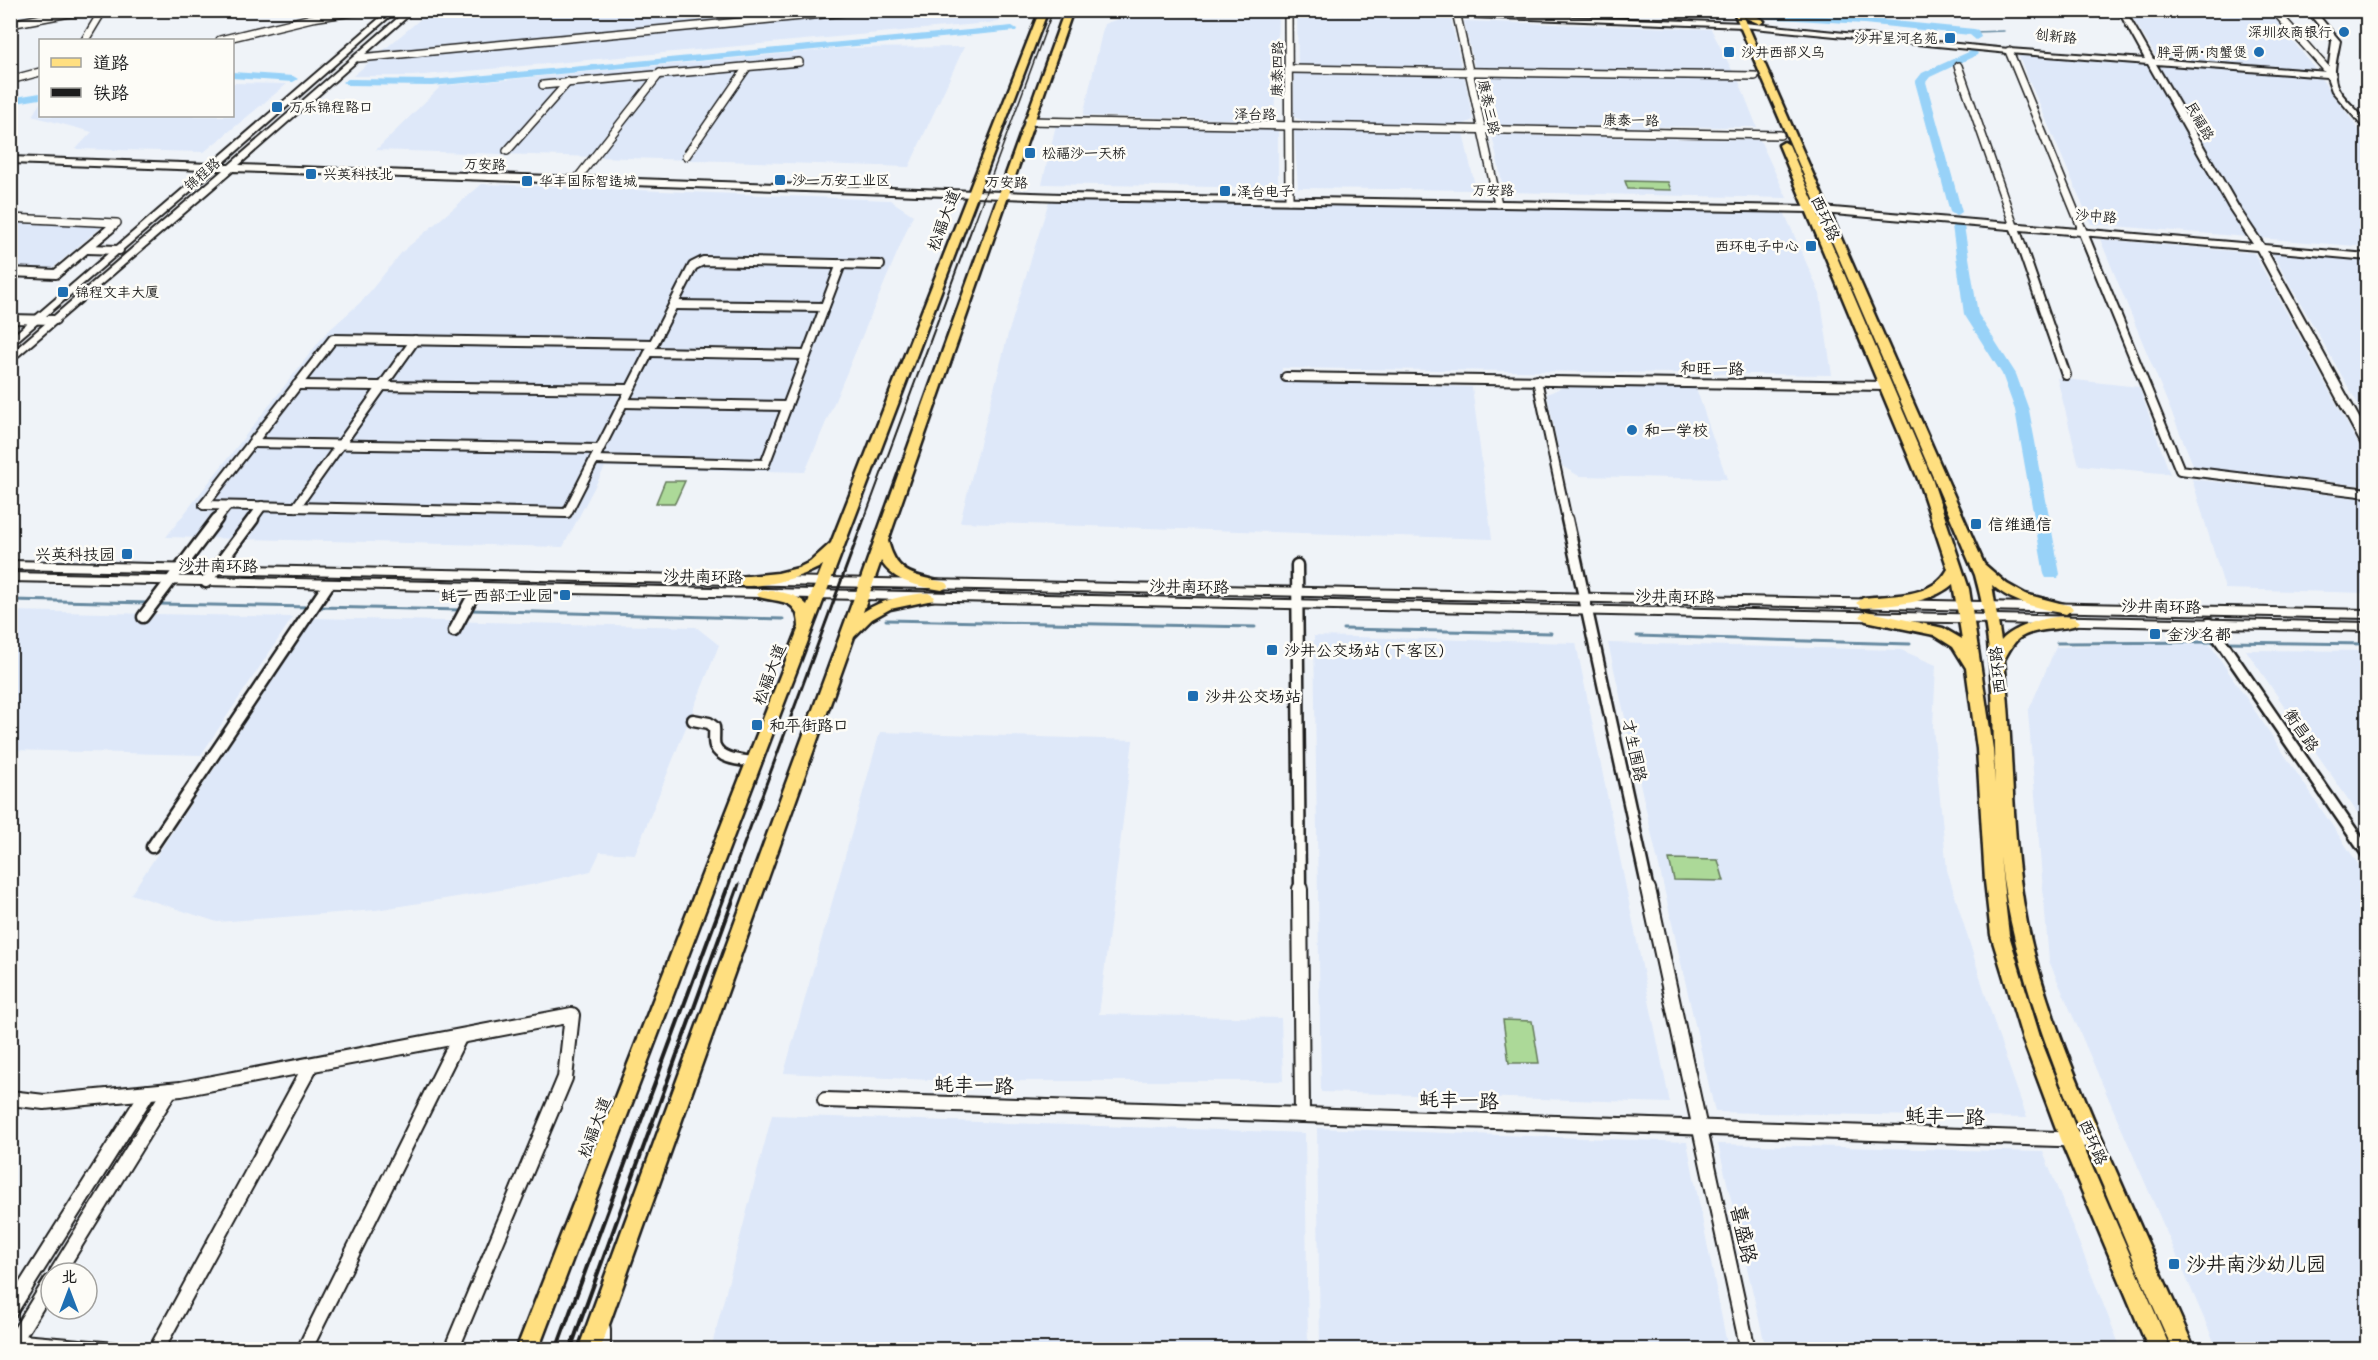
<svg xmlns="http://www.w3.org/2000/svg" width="2378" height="1360" font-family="Mali,'LXGW WenKai TC',sans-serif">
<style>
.built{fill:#dee8f9}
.green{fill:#acd998;stroke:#647a5a;stroke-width:1.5}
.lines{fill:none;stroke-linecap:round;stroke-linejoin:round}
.stream-far1{stroke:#6689a0;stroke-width:1.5}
.stream{stroke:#6689a0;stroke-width:3}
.river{fill:#98d2f8;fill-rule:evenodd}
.street-far3-casing{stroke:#1c1c1c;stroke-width:10}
.street-far2-casing{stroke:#1c1c1c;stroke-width:12}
.street-far1-casing{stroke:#1c1c1c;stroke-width:15}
.street-casing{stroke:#1c1c1c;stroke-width:18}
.secondary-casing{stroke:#1c1c1c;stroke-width:4}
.primary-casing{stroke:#1c1c1c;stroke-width:5}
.street-far3{stroke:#fdfcf7;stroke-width:7}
.street-far2{stroke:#fdfcf7;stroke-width:8}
.street-far1{stroke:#fdfcf7;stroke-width:10}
.street{stroke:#fdfcf7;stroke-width:14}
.secondary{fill:#fdfcf7;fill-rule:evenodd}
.primary{fill:#ffdf80;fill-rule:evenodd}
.rail-far3{stroke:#1c1c1c;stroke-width:1.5}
.rail-far2{stroke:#1c1c1c;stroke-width:2}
.rail-far1{stroke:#1c1c1c;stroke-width:3}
.rail{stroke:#1c1c1c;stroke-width:4}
.poi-dot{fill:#1f6fb2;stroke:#fdfcf7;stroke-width:2}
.labels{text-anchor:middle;stroke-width:5;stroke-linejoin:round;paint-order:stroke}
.far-poi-label{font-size:14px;fill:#1c1c1c;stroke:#fdfcf7;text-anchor:start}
.far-street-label{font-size:14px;fill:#1c1c1c;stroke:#fdfcf7}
.street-label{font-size:16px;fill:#1c1c1c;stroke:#fdfcf7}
.poi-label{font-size:16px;fill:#1c1c1c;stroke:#fdfcf7;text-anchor:start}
.near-street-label{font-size:20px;fill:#1c1c1c;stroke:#fdfcf7}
.near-poi-label{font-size:20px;fill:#1c1c1c;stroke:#fdfcf7;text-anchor:start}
</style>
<rect width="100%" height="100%" fill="#eff3f8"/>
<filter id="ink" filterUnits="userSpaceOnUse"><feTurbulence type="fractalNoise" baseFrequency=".0167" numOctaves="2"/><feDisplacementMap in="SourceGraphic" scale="12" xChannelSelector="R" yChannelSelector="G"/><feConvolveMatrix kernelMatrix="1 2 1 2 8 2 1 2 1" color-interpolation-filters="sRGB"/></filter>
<g filter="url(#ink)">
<g class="built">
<polygon points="430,11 1004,11 999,22 413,76 353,76"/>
<polygon points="2128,11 2269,11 2316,70 2158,59"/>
<polygon points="1129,15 1278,18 1274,120 1083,116 1104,24"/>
<polygon points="1297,17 1451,19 1462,69 1298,67"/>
<polygon points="1464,21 1711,29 1733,72 1475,69"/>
<polygon points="964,47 909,167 376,150 441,86 844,48"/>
<polygon points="2018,55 2319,76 2367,140 2367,247 2091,224"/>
<polygon points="1294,71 1464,74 1473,120 1460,126 1309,123 1294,117"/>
<polygon points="1491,75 1738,79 1757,127 1500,126 1484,117 1476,81"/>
<polygon points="233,83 287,84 204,152 76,149 92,132 32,116 40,103 40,116 232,116"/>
<polygon points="1056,125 1278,129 1278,188 1042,184"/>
<polygon points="1294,131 1463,133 1476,190 1298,188"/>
<polygon points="1492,135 1760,140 1787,198 1504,192"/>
<polygon points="482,184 890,200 913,215 805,472 605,467 563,547 166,537 326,333 363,300 402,252"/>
<polygon points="1049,201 1784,212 1820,294 1832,375 1282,368 1282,381 1472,387 1492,539 960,522 1008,334"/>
<polygon points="11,221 104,225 49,271 11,270"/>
<polygon points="2100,239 2254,253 2367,460 2367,486 2194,467"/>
<polygon points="2272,253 2367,261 2367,420"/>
<polygon points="2057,378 2139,387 2170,474 2079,465"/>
<polygon points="1565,386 1696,388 1727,479 1579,476 1562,466 1547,394"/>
<polygon points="2192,479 2367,499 2367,593 2225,589"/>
<polygon points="10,611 293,617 201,755 11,750"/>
<polygon points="314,618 696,627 719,645 635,854 600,852 591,871 531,885 376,910 217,922 131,894"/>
<polygon points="1314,636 1576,643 1670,1103 1321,1092"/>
<polygon points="2207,640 2367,877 2367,1343 2215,1344 2049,961 2028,712 2056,647"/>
<polygon points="1608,643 1901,650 1936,665 1933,727 1947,870 1998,1035 2027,1118 1715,1112"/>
<polygon points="2246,650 2367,651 2367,827"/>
<polygon points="880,732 1133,740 1099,1014 1281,1018 1283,1081 952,1081 784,1073"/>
<polygon points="772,1115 1305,1133 1308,1349 711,1349"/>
<polygon points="1317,1128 1687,1142 1728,1349 1320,1349"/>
<polygon points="1718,1144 2043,1152 2121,1349 1766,1349"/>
</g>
<g class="green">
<polygon points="1625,181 1668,182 1671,190 1628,189"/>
<polygon points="665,481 685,481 675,503 656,503"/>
<polygon points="1669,859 1718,860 1724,881 1674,880"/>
<polygon points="1503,1020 1532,1021 1539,1063 1509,1063"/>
</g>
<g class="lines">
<polyline class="stream-far1" points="1974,32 2004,31"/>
<g class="stream">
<polyline points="11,600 148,603"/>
<polyline points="158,604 310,607"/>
<polyline points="317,607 463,610"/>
<polyline points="470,610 783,619"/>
<polyline points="886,620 1255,627"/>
<polyline points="1343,629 1551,633"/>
<polyline points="1637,636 1910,644"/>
<polyline points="2225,642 2368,644"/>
<polyline points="2057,643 2219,642"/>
</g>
<g class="river">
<path d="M1602,10h36v1c-8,5 -27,4 -36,-1z"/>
<polygon points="1766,13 1864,18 1974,29 1978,30 1981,37 1976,40 1970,35 1864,24 1762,18 1762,14"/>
<polygon points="1012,26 1017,29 1016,31 432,86 348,85 343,82 348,79 432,80"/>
<polygon points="1973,50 1978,53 1977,55 1930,77 1926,82 1962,212 1956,216 1950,212 1915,82 1922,73"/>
<polygon points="232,72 293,76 298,79 293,82 232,78"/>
<polygon points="40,93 40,99 10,104 10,98"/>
<polygon points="1958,222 1964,226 1978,314 2016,374 2029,410 2060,574 2058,578 2046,578 2044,574 2015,410 2002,374 1964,314 1952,226"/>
</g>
<g class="street-far3-casing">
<g id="street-far3">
<polyline points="1288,10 1289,200"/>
<polyline points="2274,10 2332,75"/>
<polyline points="1457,16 1498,204"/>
<polyline points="10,24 86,10"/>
<polyline points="85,40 103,10"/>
<polyline points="220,40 312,18 366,10"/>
<polyline points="2009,51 2082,229"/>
<polyline points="359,58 866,10"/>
<polyline points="1958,66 2015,229"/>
<polyline points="1290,69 1755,76"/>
<polyline points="10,80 40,72"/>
<polyline points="543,85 799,62"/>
<polyline points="1028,121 1780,135"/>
<polyline points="507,151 568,82"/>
<polyline points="686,156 748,66"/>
<polyline points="576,180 660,73"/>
<polyline points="10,218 117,223 109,229"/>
</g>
</g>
<g class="street-far2-casing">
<g id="street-far2">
<polyline points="2015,228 2066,375"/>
<polyline points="2081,228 2180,470 2368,493"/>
<polyline points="87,249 119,250"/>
<polyline points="10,272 56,274 111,228"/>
<polyline points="673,305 824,307"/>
<polyline points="10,319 55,320"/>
<polyline points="649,352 806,355"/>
<polyline points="1286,377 1886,386"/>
<polyline points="1537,380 1567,520"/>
<polyline points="297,385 630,389"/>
<polyline points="623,403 787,406"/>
<polyline points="252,443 599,449"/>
<polyline points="594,460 765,464 841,264"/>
<polyline points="204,505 567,513 693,266 703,261 880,265"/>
<polyline points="204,505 333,339 653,344"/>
<polyline points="296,507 415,340"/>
<polyline points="216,520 227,506"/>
<polyline points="252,520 262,506"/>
</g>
</g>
<g class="street-far1-casing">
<g id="street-far1">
<polyline points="1567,519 1648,890"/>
<polyline points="1297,565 1300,890"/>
<polyline points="206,582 253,519"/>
<polyline points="143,617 217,519"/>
<polyline points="2209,624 2368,855"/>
<polyline points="454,631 477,588"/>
<path d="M693,720l16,3 5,4c1,6 -1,14 1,19 6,14 27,14 39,16"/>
<polyline points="152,847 328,585"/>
</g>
</g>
<g class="street-casing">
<g id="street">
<polyline points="1300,889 1302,1115"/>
<polyline points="1648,889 1748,1350"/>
<polyline points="10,1098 44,1102 181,1089 572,1015 565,1078 451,1350"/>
<polyline points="825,1100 2092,1140"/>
<polyline points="57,1273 170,1090"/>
<polyline points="10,1311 148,1092"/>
<polyline points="603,1329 603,1350"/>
<polyline points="10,1341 115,1350"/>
<polyline points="12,1345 51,1282"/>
<polyline points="156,1350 311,1065"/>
<polyline points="304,1350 459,1038"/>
</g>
</g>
<g class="secondary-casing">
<g id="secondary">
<path d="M389,10h8l-176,155h8l178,-155h8l-176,155 823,29 748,12 443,38 -24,-36 -81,-144 -139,-11 -265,-26 -458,-17h87l371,13 265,26 136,10 -27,-49h7l28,49 175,13 4,-31 -26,-31h8l26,31c-2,11 -6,26 -5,37 2,22 33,33 33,55l-36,-42 -5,-14 -171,-13 83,144 25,37 104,9v6l-101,-9 101,183v14l-6,-3 -105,-195 -447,-38 -748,-12 -829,-29 -223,192v-9l213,-184h-8l-205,177v-9l195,-168 -195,-7v-6l201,7z"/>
<polygon points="10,561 2368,610 2368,618 10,569"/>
<polygon points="10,573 2368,623 2368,631 10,581"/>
</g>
</g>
<g class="primary-casing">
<g id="primary">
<path d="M1040,10h8l-510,1340h-22l283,-723c0,-29 -19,-24 -40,-30l-2,-3 7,-4c15,2 33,3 43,15l16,-40c-15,11 -79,30 -92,16l7,-4 40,-4 20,-5 12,-6 21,-19z"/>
<path d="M1065,10h8l-185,531c9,36 28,34 59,42l2,3 -7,4c-23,-4 -48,-7 -61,-29l-18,51c20,-13 42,-17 65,-19l7,4 -2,3 -43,9 -18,10 -18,18 -254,713h-22l281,-766z"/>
<path d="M1733,10h14l17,11 -4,3 -16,-7 240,547 23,20 18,10 46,12 2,3 -7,5c-26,-6 -53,-10 -74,-29l9,56c11,-15 66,-34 79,-19 -9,10 -45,3 -63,18 -6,6 -9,13 -13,20 10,88 6,176 23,263 15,74 45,145 74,214 31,71 63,142 94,213h-22c-25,-54 -47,-109 -70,-164 -46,-107 -89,-213 -103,-329l9,78 32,105 39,99 91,211h-22l-89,-211 -37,-99 -32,-105 -6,-54 -8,-132 -11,-81 -13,-21 -19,-12 -68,-14 -7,-5 7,-5 77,17 19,11 -9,-55c-24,21 -60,20 -90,24l-7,-5 7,-5c28,-3 70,0 85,-29l-30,-90 -139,-334 5,-3 5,3 143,334 37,110 24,160 2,35c-2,-69 -1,-142 -20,-209z"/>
</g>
</g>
<use href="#street-far3" class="street-far3"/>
<use href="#street-far2" class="street-far2"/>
<use href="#street-far1" class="street-far1"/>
<use href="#street" class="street"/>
<use href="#secondary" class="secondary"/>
<use href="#primary" class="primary"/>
<polyline class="rail-far3" points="972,229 1053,10"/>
<polyline class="rail-far2" points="864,520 972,228"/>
<g class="rail-far1">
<polyline points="727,890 864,519"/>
<polyline points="737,890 739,884"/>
</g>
<g class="rail">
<polyline points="556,1350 727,889"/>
<polyline points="570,1350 737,889"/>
</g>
</g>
</g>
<g class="poi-dot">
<circle cx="2344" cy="32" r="6"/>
<rect x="1944" y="32" width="12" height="12" rx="3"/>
<rect x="1723" y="46" width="12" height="12" rx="3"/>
<circle cx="2259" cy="52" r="6"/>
<rect x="271" y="101" width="12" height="12" rx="3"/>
<rect x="1024" y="147" width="12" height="12" rx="3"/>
<rect x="305" y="168" width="12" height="12" rx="3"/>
<rect x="774" y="174" width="12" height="12" rx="3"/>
<rect x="521" y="175" width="12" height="12" rx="3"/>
<rect x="1219" y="185" width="12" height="12" rx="3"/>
<rect x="1805" y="240" width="12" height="12" rx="3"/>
<rect x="57" y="286" width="12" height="12" rx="3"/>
<circle cx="1632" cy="430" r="6"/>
<rect x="1970" y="518" width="12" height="12" rx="3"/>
<rect x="121" y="548" width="12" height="12" rx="3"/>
<rect x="559" y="589" width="12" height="12" rx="3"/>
<rect x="2149" y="628" width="12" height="12" rx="3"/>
<rect x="1266" y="644" width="12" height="12" rx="3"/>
<rect x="1187" y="690" width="12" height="12" rx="3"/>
<rect x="751" y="719" width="12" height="12" rx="3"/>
<rect x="2168" y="1258" width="12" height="12" rx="3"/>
</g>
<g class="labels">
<g class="far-poi-label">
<text x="2332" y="37" text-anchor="end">深圳农商银行</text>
<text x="1938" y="43" text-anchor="end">沙井星河名苑</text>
<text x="1741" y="57">沙井西部义乌</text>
<text x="2247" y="57" text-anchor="end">胖哥俩·肉蟹煲</text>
<text x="289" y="112">万乐锦程路口</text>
<text x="1042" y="158">松福沙一天桥</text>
<text x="323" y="179">兴英科技北</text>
<text x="792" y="185">沙一万安工业区</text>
<text x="539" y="186">华丰国际智造城</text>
<text x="1237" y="196">泽台电子</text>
<text x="1799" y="251" text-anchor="end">西环电子中心</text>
<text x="75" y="297">锦程文丰大厦</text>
</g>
<g class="far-street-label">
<text transform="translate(2056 36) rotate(6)" y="5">创新路</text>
<text transform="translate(1277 69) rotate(-89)" y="5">康泰四路</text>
<text transform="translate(1489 107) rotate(78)" y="5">康泰三路</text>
<text transform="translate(1255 114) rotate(1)" y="5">泽台路</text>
<text transform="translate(1631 120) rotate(1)" y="5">康泰一路</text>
<text transform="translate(2200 121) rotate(60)" y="5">民福路</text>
<text transform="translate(485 164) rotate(2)" y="5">万安路</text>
<text transform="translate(202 174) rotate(-41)" y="5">锦程路</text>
<text transform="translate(1007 182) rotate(2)" y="5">万安路</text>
<text transform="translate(1493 190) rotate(1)" y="5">万安路</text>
<text transform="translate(2096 216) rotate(5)" y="5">沙中路</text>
</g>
<g class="street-label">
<text transform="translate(1826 218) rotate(66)" y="6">西环路</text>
<text transform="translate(943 220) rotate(-69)" y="6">松福大道</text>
<text transform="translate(1712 368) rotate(1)" y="6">和旺一路</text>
<text transform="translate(218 565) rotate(1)" y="6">沙井南环路</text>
<text transform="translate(703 576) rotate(1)" y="6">沙井南环路</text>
<text transform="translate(1189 586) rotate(1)" y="6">沙井南环路</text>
<text transform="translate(1675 596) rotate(1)" y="6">沙井南环路</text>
<text transform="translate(2161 606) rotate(1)" y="6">沙井南环路</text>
<text transform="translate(1997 670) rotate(-96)" y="6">西环路</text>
<text transform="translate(769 674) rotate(-69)" y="6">松福大道</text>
<text transform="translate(2302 730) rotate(56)" y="6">衡昌路</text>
<text transform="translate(1635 750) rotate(78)" y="6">才生围路</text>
<text transform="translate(594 1127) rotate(-69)" y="6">松福大道</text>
<text transform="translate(2094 1142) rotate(67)" y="6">西环路</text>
</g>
<g class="poi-label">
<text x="1644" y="436">和一学校</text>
<text x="1988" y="530">信维通信</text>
<text x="115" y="560" text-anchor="end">兴英科技园</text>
<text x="553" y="601" text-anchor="end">蚝一西部工业园</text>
<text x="2167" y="640">金沙名都</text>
<text x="1284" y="656">沙井公交场站 (下客区)</text>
<text x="1205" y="702">沙井公交场站</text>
<text x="769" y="731">和平街路口</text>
</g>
<g class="near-street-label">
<text transform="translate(974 1085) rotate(2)" y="7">蚝丰一路</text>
<text transform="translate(1459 1100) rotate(2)" y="7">蚝丰一路</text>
<text transform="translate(1945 1116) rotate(2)" y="7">蚝丰一路</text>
<text transform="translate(1744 1234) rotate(78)" y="7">喜盛路</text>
</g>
<g class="near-poi-label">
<text x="2186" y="1271">沙井南沙幼儿园</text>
</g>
</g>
<rect width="2378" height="1360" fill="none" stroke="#fdfcf7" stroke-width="36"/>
<rect x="18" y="18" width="2342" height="1324" fill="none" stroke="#1c1c1c" stroke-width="2" filter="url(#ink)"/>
<rect x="39" y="39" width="195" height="78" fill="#fdfcf7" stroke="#a3a29f" stroke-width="1.5"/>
<rect x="51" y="58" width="30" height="9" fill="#ffdf80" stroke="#a3a29f" stroke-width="1.5"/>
<text x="93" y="69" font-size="18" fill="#1c1c1c">道路</text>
<rect x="51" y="88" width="30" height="9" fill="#1c1c1c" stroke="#a3a29f" stroke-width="1.5"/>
<text x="93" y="99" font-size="18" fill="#1c1c1c">铁路</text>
<g transform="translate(69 1291)"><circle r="28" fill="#fdfcf7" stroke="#a3a29f" stroke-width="1.5"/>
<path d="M0-4.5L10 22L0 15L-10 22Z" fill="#1f6fb2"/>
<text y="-9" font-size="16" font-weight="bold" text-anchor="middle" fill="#1c1c1c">北</text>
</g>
</svg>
